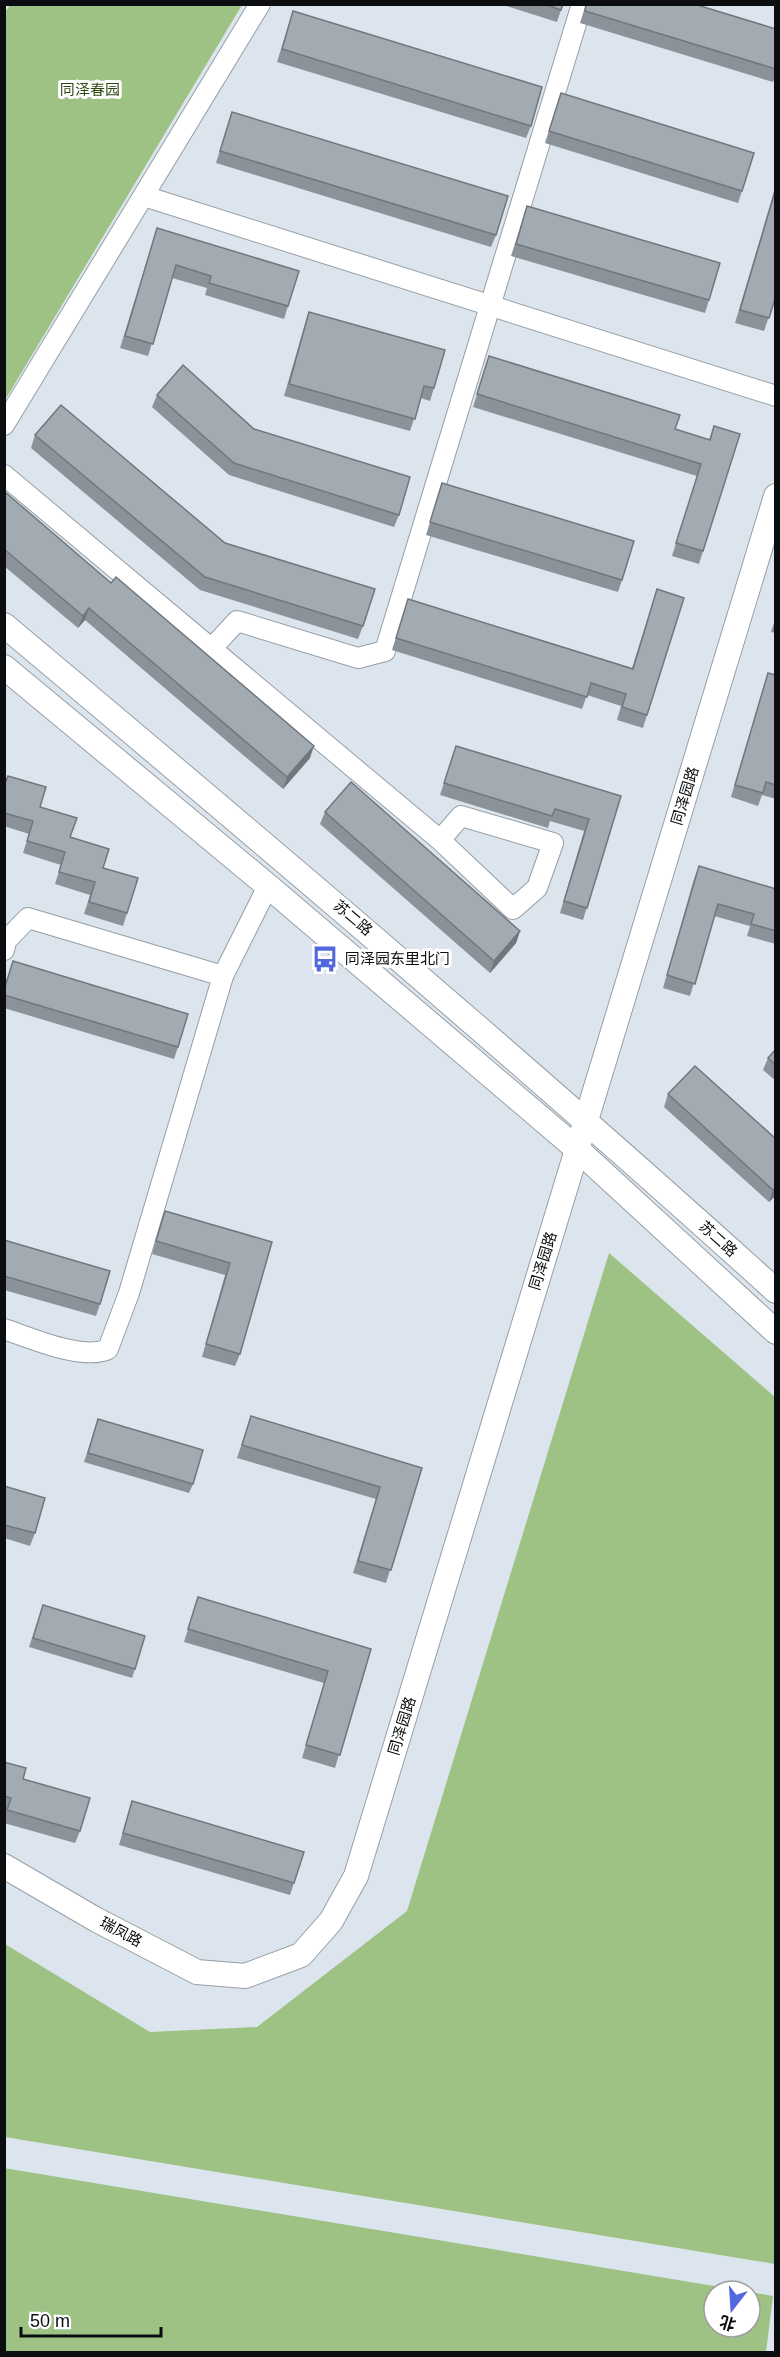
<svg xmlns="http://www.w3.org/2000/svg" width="780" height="2357" font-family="Helvetica,'Noto Sans SC',sans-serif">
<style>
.green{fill:#9dc284}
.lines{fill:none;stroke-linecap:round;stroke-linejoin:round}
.minor-casing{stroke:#969fa6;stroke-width:22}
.tertiary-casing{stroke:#969fa6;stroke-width:26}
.minor{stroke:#fff;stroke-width:20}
.tertiary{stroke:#fff;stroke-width:24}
.wall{fill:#8b9299}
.shaded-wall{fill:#71777d}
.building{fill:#a2aab2;stroke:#71777d;stroke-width:1.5}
.labels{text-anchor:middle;stroke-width:6;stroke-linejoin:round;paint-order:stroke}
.park-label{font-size:15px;fill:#2c4a10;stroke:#fff}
.street-label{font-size:15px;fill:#0b0d10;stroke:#fff}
.poi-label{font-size:15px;fill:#0b0d10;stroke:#fff;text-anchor:start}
</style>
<rect width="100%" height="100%" fill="#dce5ed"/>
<g class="green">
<polygon points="10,5 242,5 5,400 4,14"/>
<polygon points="609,1253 775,1397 775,2264 5,2137 5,1944 150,2032 257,2027 407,1911"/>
<polygon points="4,2168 744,2291 714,2291 714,2327 750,2327 750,2292 773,2296 766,2352 5,2352"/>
</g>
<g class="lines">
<g class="minor-casing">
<g id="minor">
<polyline points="144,196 776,396"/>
<polyline points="4,425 260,4"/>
<polyline points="4,475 440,840 513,909 537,888 553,843 461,816 440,840"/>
<polyline points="212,648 237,621 358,658 385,651 582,4"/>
<polyline points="4,950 6,941 28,918 223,976"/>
<path d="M4,1329c27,9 79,32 104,20l21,-56 94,-317 45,-90"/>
</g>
</g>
<g class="tertiary-casing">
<g id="tertiary">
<path d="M4,625c261,219 519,437 772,666"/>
<polyline points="4,667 268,886 577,1149 776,1332"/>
<polyline points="4,1866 95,1919 197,1972 245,1976 301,1955 331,1921 356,1876 776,496"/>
</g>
</g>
<use href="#minor" class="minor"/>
<use href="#tertiary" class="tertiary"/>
</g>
<g class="wall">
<polygon points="500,4 563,4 557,22"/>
<polygon points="586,4 694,4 776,29 776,74 773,82 580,23"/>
<polygon points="293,11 531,126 526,138 277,62"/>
<polygon points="561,93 742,191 738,203 545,143"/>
<polygon points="232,112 496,235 491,247 216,163"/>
<polygon points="776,185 776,296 764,331 735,323"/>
<polygon points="527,206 709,300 705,313 511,256"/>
<polygon points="157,228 288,306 284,319 205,295 207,288 172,278 148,356 120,348"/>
<polygon points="309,312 434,388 430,401 421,398 410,431 284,396 305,324"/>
<polygon points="489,356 675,429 709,440 714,426 703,551 699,564 672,556 697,476 473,407"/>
<polygon points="157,395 254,429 399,515 394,527 229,475 152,407"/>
<polygon points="35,435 363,626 358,639 200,590 31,448"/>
<polygon points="442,483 622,580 618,592 426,535"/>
<polygon points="5,492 310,758 283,789 85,620 78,628 4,566"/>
<polygon points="657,589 647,715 643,728 617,720 621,706 587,695 582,709 392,650 408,599 632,668"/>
<polygon points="776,617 776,633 771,632"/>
<polygon points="768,673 776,675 776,799 762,795 758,806 731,797 764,685"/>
<polygon points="456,746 621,796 583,920 560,913 584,831 550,821 548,828 440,795"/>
<polygon points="8,776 103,868 127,913 123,926 84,914 90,895 55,884 61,865 23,853 29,834 4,826 4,784"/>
<polygon points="325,812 520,931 516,943 490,973 320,824"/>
<polygon points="699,866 776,889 776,944 747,936 750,926 714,916 690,996 663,988 694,879"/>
<polygon points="13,961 178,1047 174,1059 4,1008 4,987"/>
<polygon points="776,1049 776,1081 763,1070 768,1058"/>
<polygon points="668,1094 776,1139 776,1195 769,1202 664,1107"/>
<polygon points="165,1211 272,1242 240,1354 235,1366 202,1357 225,1275 152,1254"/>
<polygon points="4,1240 100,1304 96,1316 4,1290"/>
<polygon points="251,1416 422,1468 386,1583 353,1573 376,1499 237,1458"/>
<polygon points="98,1419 193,1484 189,1493 84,1462"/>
<polygon points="4,1486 35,1533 30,1546 4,1538"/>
<polygon points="198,1597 371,1649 335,1768 302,1758 324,1683 184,1642"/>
<polygon points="43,1605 135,1669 132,1678 29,1647"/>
<polygon points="4,1762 80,1831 75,1843 4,1823 4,1816 6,1810 4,1810"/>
<polygon points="132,1801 294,1883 290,1895 119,1845"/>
</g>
<g class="shaded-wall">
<polygon points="89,608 85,620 78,628 83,616"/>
<polygon points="314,746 310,758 283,789 287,777"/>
<polygon points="520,931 516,943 490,973 494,961"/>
<polygon points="776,1188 776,1195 769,1202 773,1190"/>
</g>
<g class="building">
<polygon points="544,4 563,4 561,10"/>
<polygon points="586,4 694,4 776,29 776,69 585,11"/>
<polygon points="293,11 542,87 531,126 282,49"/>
<polygon points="561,93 754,153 742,191 549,131"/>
<polygon points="232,112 508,196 496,235 220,151"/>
<polygon points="776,188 776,296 769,318 740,310"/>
<polygon points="527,206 720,263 709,300 516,244"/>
<polygon points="157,228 299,271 288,306 209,283 211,276 176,265 153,344 125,336"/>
<polygon points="309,312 445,350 434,388 424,386 415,419 289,384"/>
<polygon points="489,356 680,415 675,429 710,440 714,426 740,434 703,551 676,543 701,464 477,394"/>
<polygon points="183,365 254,429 410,477 399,515 234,463 157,395"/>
<polygon points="61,405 225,543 375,589 363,626 205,577 35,435"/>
<polygon points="442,483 634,541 622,580 430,522"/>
<polygon points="5,492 111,583 116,577 314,746 287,777 89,608 83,616 4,549"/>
<polygon points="657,589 684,598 647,715 622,707 626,694 591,683 587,697 396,638 408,599 633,669"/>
<polygon points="768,673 776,675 776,785 766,782 763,793 735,785"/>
<polygon points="456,746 621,796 587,908 564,901 589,819 555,809 552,816 444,783"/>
<polygon points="8,776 46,787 40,807 77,818 70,837 109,849 103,868 138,878 127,913 89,902 95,882 59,872 65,852 27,841 33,821 4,813 4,786"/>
<polygon points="351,782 520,931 494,961 325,812"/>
<polygon points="699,866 776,889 776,931 751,924 754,914 718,904 695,984 667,975"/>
<polygon points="13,961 188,1014 178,1047 4,995 4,990"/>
<polygon points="776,1049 776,1065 768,1058"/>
<polygon points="695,1066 776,1139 776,1188 773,1190 668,1094"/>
<polygon points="165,1211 272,1242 240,1354 206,1344 230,1263 156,1241"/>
<polygon points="4,1240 110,1271 100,1304 4,1276"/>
<polygon points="251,1416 422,1468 391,1570 358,1561 380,1487 242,1445"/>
<polygon points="98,1419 203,1450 193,1484 88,1453"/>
<polygon points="4,1486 45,1498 35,1533 4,1525"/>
<polygon points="198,1597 371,1649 340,1755 306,1745 328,1671 188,1629"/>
<polygon points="43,1605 145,1636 135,1669 33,1638"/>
<polygon points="4,1762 26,1768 23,1779 90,1798 80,1831 7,1810 11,1798 4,1796"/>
<polygon points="132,1801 304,1852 294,1883 123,1833"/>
</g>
<defs>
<g id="bus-bare" transform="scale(2.07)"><path d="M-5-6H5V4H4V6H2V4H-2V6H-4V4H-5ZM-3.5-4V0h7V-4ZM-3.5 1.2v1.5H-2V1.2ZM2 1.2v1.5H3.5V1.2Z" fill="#5368de" stroke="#fff" stroke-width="2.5" paint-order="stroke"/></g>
</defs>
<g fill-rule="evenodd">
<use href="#bus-bare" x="325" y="959"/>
</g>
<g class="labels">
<g class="park-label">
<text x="90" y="95">同泽春园</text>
</g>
<g class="street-label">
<text transform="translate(685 796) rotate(-73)" y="5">同泽园路</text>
<text transform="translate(353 918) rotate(40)" y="5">苏二路</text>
<text transform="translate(718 1239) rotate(42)" y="5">苏二路</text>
<text transform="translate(543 1261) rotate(-73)" y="5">同泽园路</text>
<text transform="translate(402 1726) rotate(-73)" y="5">同泽园路</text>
<text transform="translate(121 1932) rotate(28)" y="5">瑞凤路</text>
</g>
<g class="poi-label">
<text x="345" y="964">同泽园东里北门</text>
</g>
</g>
<rect width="780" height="2357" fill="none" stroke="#0b0d10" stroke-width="12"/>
<g transform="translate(732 2309) rotate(197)"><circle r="28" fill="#ffffff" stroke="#9d9e9f" stroke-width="1.5"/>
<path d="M0-4.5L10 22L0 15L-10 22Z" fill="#5368de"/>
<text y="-9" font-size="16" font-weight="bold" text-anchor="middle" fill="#0b0d10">北</text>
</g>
<path d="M21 2327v9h140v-9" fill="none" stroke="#0b0d10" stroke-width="3"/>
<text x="30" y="2327" font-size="18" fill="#0b0d10" stroke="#ffffff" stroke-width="4.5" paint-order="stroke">50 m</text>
</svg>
